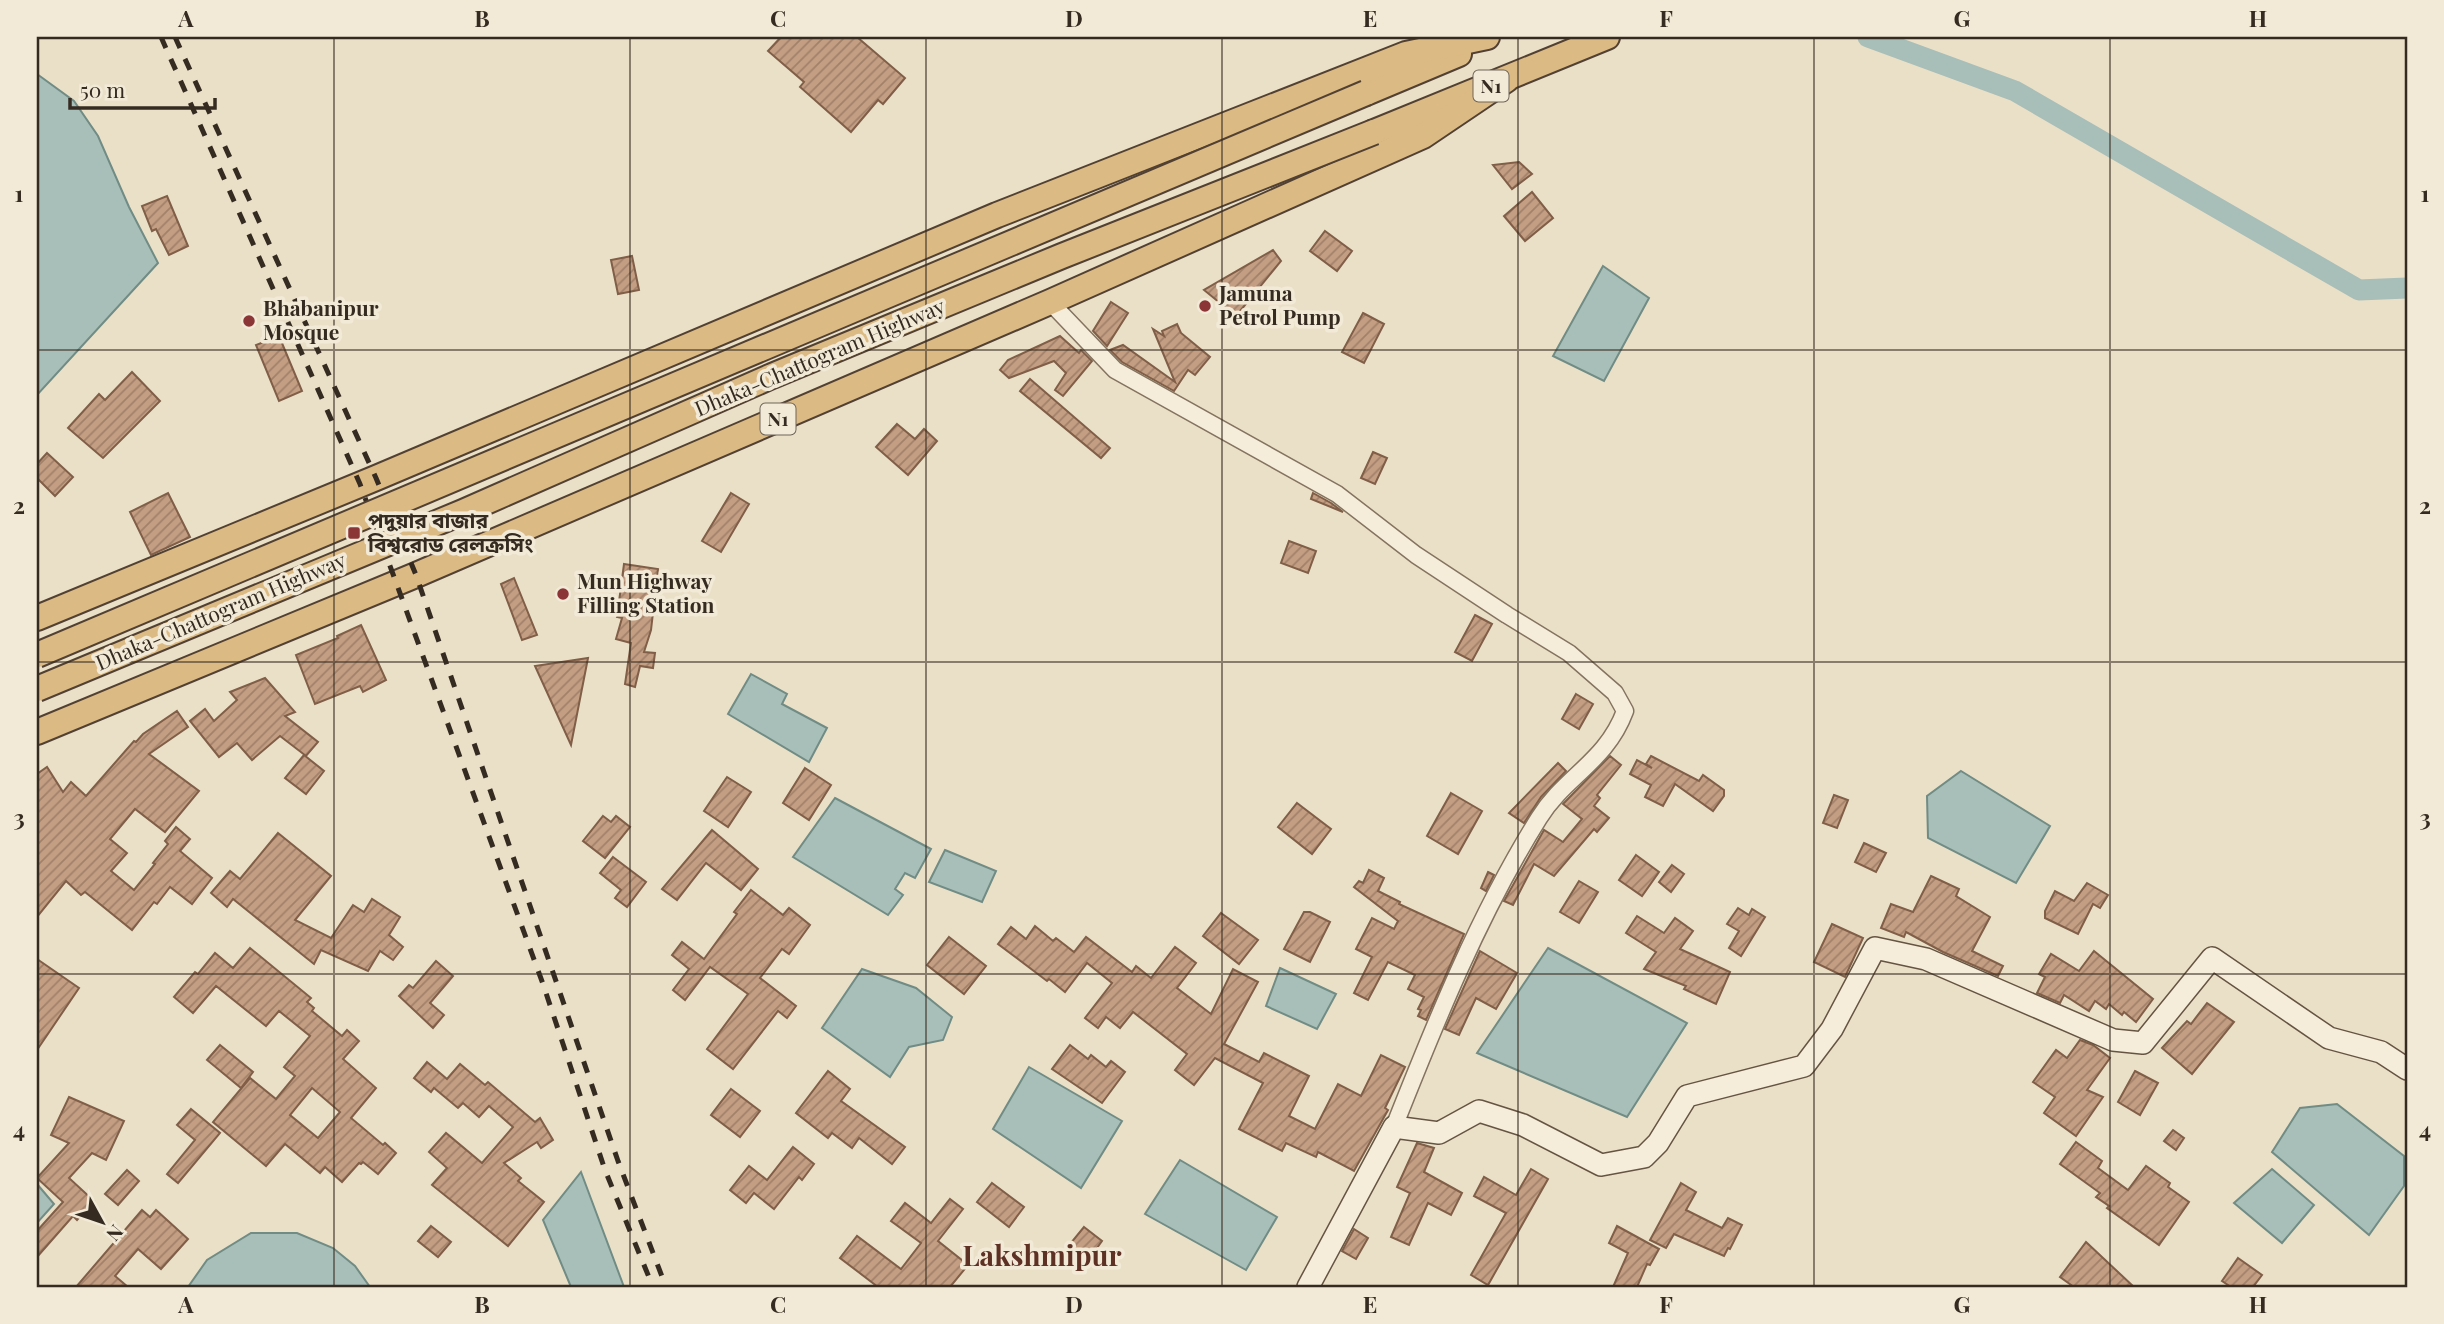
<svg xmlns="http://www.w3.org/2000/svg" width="2444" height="1324" font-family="'Playfair Display','Noto Sans Bengali',serif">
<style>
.water{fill:#a8beb8;stroke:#708c85;stroke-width:2}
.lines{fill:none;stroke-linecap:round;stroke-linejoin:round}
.canal{stroke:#a8beb8;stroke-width:21}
.building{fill:url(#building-hatch);stroke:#805e47;stroke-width:2;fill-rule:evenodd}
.minor-casing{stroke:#84735f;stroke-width:19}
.secondary-casing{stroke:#665442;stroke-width:24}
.trunk-casing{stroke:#524132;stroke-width:28}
.minor{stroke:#f5edda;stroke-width:16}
.secondary{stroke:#f5edda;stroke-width:21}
.trunk{stroke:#dcba84;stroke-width:24}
.rail{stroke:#362b21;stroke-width:5;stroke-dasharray:12 12;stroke-linecap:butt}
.trunk-bridge-casing{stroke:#524132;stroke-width:28;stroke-linecap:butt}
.trunk-bridge{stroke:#dcba84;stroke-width:24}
.grid{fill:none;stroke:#362b21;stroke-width:2;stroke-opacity:0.55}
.poi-dot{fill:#8c3536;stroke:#f2ead7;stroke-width:2.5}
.labels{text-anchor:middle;stroke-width:7;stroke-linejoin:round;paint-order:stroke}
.shield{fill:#f2ead7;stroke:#6e6458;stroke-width:2}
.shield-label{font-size:19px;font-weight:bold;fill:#362b21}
.poi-label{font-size:21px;font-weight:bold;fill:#362b21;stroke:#f2ead7;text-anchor:start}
.street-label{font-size:21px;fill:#362b21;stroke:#f2ead7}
.district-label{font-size:28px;font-weight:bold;fill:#5e3125;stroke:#f2ead7}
.neatline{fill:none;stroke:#362b21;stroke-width:2.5}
.grid-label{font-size:23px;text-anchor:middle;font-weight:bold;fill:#362b21}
</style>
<defs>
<pattern id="building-hatch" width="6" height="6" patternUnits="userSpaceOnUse" patternTransform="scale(1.75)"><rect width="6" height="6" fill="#c49e82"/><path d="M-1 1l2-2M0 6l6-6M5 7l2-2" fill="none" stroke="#a0816a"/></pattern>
</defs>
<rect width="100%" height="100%" fill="#eae0c8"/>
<g class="water">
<polygon points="37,74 74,101 98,136 129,207 158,263 37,395"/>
<polygon points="1603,266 1649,298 1604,381 1553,356"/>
<polygon points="751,674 787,694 782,704 827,728 809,762 728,714"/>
<polygon points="1961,771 2050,826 2016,883 1928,838 1927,796"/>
<polygon points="835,798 931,849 915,878 905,873 895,889 903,895 888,915 793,857"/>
<polygon points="945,850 996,871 982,902 929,882"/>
<polygon points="1548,948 1687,1023 1627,1117 1477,1053"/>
<polygon points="1280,968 1336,994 1317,1029 1266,1006"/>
<polygon points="862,969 916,988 952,1017 943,1040 909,1047 890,1077 822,1028"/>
<polygon points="1029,1067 1122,1121 1081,1188 993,1129"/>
<polygon points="2337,1104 2404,1156 2404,1186 2369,1235 2272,1152 2300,1108"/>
<polygon points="1180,1160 1277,1217 1246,1270 1145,1214"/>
<polygon points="2272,1169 2314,1205 2282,1243 2234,1203"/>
<polygon points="581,1172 624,1287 571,1287 543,1220"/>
<polygon points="37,1184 54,1204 37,1223"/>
<polygon points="251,1233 297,1233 333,1248 355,1266 370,1287 188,1287 207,1260"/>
</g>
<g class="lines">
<polyline class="canal" points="1868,37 2015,91 2359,290 2407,288"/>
</g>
<g class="building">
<polygon points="781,37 857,37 905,78 883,104 878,100 851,132 800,87 804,82 768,51"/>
<polygon points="1519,162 1532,174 1512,189 1493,165"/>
<polygon points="1532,192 1553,218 1525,241 1504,216"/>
<polygon points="167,196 188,246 169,255 156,229 152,231 142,206"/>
<polygon points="1325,231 1352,251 1337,271 1310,251"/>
<polygon points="1273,250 1281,261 1236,316 1204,290"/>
<polygon points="632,256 639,290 618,294 611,260"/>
<polygon points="1111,302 1128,313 1107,346 1093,331"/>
<polygon points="1363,313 1384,324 1364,363 1342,352"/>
<polygon points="1177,324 1181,333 1210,357 1195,375 1188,370 1174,391 1122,362 1110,350 1123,345 1175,382 1153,329 1164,336 1162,331"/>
<polygon points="279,336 302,391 279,401 256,345"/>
<polygon points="1060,336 1079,353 1081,350 1092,361 1063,396 1055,390 1066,373 1054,361 1009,378 1000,370 1008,360"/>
<polygon points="132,372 160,401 103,458 68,428 99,394 105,400"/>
<polygon points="1030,379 1110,448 1101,458 1020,391"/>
<polygon points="897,424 915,439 924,429 937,441 908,475 876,447"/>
<polygon points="1373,452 1387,458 1375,484 1361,478"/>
<polygon points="47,453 73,477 55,496 37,478 37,464"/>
<polygon points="168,493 190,537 151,555 130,512"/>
<polygon points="731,493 749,504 721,552 702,541"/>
<polygon points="1313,493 1331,503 1343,512 1311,499"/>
<polygon points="1289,541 1316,551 1308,573 1281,563"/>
<polygon points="624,564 658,569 651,630 644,652 655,653 653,668 640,666 635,687 625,684 631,643 616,639 622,618 617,617"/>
<polygon points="514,578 537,635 522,640 501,584"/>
<polygon points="1475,615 1492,624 1472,661 1455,652"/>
<polygon points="361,625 386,680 363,692 360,686 315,704 296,655 338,638 337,636"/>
<polygon points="588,658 571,745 535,666"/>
<polygon points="265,678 295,712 285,716 318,742 306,756 280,736 252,760 237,743 219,757 190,721 205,709 214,721 237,700 230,692"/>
<polygon points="1576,694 1593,704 1579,729 1562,719"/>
<polygon points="177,711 188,727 149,754 199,791 165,832 135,809 110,839 127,853 111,871 134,890 155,864 153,863 168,844 165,841 176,827 190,839 180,851 212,878 192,904 170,887 157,904 154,902 132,930 85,892 81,895 66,881 37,917 37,774 47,767 63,792 71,782 86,796 134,741 136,742 143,734"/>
<polygon points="304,755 324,771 306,794 285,778"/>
<polygon points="1610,756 1621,765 1597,795 1600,798 1594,806 1609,818 1597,832 1594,829 1554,876 1534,864 1513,905 1504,901 1544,830 1563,842 1582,819 1563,804"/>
<polygon points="1651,756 1699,781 1703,775 1724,790 1724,796 1713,811 1675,784 1663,806 1645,797 1651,785 1630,774 1637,760 1652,768 1646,764"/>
<polygon points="1558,763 1566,771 1541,797 1524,823 1509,813"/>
<polygon points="805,768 831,785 809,820 783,803"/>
<polygon points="727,777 751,792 728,827 704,811"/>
<polygon points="1451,793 1482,811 1458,854 1427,836"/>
<polygon points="1834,795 1848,800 1837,828 1823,823"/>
<polygon points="1297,803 1331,829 1312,854 1278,827"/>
<polygon points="603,816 611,822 616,816 630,827 605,858 583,841"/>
<polygon points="712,830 758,869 741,890 706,863 677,900 662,889"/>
<polygon points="278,833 331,876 295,920 331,938 353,905 364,912 372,899 400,917 389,935 403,947 393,960 380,951 368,971 321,950 314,964 233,899 227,907 211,893 230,871 240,879"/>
<polygon points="1864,843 1886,853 1876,872 1855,862"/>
<polygon points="1636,855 1659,872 1642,896 1619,880"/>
<polygon points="613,857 646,882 627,907 615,898 621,890 600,873"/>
<polygon points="1672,865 1684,874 1671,892 1659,882"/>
<polygon points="1369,870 1384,878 1378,891 1400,902 1399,904 1464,934 1426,1020 1418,1016 1421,1010 1418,1009 1424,997 1408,989 1415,975 1388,962 1368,1000 1354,993 1372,957 1356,949 1372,918 1394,929 1398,921 1354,887 1359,881 1363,883"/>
<polygon points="1488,872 1494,875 1486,891 1481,888"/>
<polygon points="1931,876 1959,889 1956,896 1990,917 1972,951 2003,966 1998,976 1943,952 1906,932 1904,937 1881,928 1891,904 1913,912"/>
<polygon points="1579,881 1598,892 1579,923 1560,912"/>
<polygon points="2087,883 2108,895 2100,908 2093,904 2078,934 2045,918 2045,911 2055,891 2074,901"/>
<polygon points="751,890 783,915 789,908 810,925 789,954 782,949 760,978 796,1006 787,1018 778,1011 733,1069 707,1049 748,994 710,967 685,1000 673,990 689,969 672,955 682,942 704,959 737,914 734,912"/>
<polygon points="1738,908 1749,915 1752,909 1765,917 1741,956 1729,948 1739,931 1727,924"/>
<polygon points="1304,912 1310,912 1330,922 1310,962 1284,949"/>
<polygon points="1221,913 1258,940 1239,964 1203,936"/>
<polygon points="1637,916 1664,933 1675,918 1693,931 1680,949 1730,972 1716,1004 1684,989 1686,986 1644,969 1656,952 1626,933"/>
<polygon points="1832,924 1863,938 1845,977 1814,962"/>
<polygon points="1035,926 1053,941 1056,938 1074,952 1086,937 1132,972 1136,966 1151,978 1175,947 1196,963 1177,988 1211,1014 1233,969 1258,982 1224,1044 1259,1062 1264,1053 1309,1076 1289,1116 1315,1129 1338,1084 1361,1096 1381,1055 1405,1067 1385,1108 1388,1110 1354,1171 1318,1152 1316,1157 1286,1143 1282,1151 1239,1129 1263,1083 1215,1058 1194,1085 1175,1070 1187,1054 1133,1012 1120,1028 1106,1017 1098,1028 1085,1018 1112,983 1087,963 1065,992 1049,979 1047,981 998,944 1011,927 1026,939"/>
<polygon points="949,937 986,966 964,994 927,965"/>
<path d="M250,948l61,50 -4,4 7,6 -2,3 30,25 5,-6 12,11 -16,18 33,29 -25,30 32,27 2,-2 11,10 -18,21 -15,-12 -2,2 -2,-1 -17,19 -17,-15 -5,6 -35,-29 -19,22 -53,-44 37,-44 26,21 19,-23 -11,-9 26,-31 -31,-25 -13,15 -50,-40 -23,27 -19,-16 21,-25 3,2 17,-21 18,15zM312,1088l28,24 -22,26 -28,-23z"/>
<polygon points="1480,951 1517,973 1496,1009 1476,998 1459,1035 1445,1029"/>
<polygon points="2094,951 2153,999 2136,1022 2124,1012 2122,1015 2109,1004 2106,1009 2095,1001 2089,1011 2064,995 2060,1003 2037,993 2045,977 2039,974 2051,954 2079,971"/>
<polygon points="37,959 79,988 37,1050"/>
<polygon points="436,961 453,976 430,1003 444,1015 433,1028 399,996 409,985 413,988"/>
<polygon points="2207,1003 2234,1022 2192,1074 2162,1048 2187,1021 2191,1024"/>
<polygon points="2080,1040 2093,1045 2110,1058 2087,1090 2103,1097 2076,1136 2044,1113 2055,1097 2033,1082 2056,1050 2067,1058"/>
<polygon points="220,1045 253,1072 241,1088 207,1060"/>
<polygon points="1070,1045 1088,1059 1091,1055 1106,1067 1111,1061 1125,1072 1102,1103 1052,1069"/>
<polygon points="427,1062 447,1079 460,1064 485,1085 488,1082 535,1122 540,1118 553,1140 541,1148 537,1142 504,1163 521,1178 518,1181 544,1202 508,1246 432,1185 447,1168 429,1152 446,1133 482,1163 513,1127 489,1106 479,1117 463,1103 458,1108 434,1088 431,1092 414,1078"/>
<polygon points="828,1071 850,1089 841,1101 905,1147 892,1164 859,1138 852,1148 832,1133 828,1138 796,1113"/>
<polygon points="2135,1071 2158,1083 2140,1115 2118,1102"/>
<polygon points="731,1089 760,1111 740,1137 711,1115"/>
<polygon points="69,1097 124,1121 106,1160 92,1153 69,1178 94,1201 77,1220 73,1216 37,1257 37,1231 63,1202 37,1178 69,1143 51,1135"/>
<polygon points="191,1109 220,1133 178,1183 167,1174 195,1140 177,1125"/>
<polygon points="2173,1130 2184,1138 2176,1150 2164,1141"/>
<polygon points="2076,1142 2102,1161 2098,1168 2128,1190 2146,1166 2170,1183 2168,1187 2189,1202 2159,1245 2107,1208 2109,1206 2096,1197 2100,1193 2060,1164"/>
<polygon points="1417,1143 1434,1148 1424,1172 1462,1193 1451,1215 1428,1203 1409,1245 1391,1237 1410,1193 1397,1187"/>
<polygon points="793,1147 814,1164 802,1180 799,1177 774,1209 754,1193 746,1203 730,1190 749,1166 767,1180"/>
<polygon points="1531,1169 1548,1179 1488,1285 1471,1275 1506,1213 1474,1196 1484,1177 1516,1195"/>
<polygon points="127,1170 139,1181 118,1205 105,1194"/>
<polygon points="992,1183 1024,1207 1009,1227 977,1202"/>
<polygon points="1681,1183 1696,1192 1686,1210 1722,1228 1728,1218 1742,1225 1730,1249 1728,1248 1724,1256 1674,1234 1666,1248 1650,1240"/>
<polygon points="950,1199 963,1209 938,1241 968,1265 950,1287 878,1287 840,1258 857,1236 901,1269 921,1243 891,1221 905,1203 931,1223"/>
<polygon points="142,1210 150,1217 156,1210 188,1239 161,1269 138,1249 115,1276 128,1287 76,1287"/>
<polygon points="431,1226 451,1242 438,1257 418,1241"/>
<polygon points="1617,1226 1659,1249 1650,1265 1647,1264 1637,1287 1613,1287 1628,1253 1609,1243"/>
<polygon points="1084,1227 1102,1241 1089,1259 1070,1244"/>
<polygon points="1354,1229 1368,1238 1356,1259 1342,1251"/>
<polygon points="2086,1242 2134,1287 2074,1287 2060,1277"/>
<polygon points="2238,1258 2262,1275 2253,1287 2231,1287 2222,1281"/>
</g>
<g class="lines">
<g class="minor-casing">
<path id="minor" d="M1050,302l65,68 222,124 79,61 91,60 62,38 46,40 10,18c-19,51 -60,65 -86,107 -60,96 -103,203 -145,309"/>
</g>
<g class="secondary-casing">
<polyline id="secondary" points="1308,1287 1394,1127 1439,1133 1479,1111 1523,1125 1601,1165 1644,1157 1658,1143 1687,1096 1804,1066 1832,1029 1875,948 1926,959 2113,1040 2143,1043 2212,958 2329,1038 2381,1052 2407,1069"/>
</g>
<g class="trunk-casing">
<g id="trunk">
<polyline points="1366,93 1459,54"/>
<polyline points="1374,132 1607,37"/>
<polyline points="37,618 376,478 997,215 1406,54 1487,37"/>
<polyline points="37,732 416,575 1050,302 1423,136 1506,80"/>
</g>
</g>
<use href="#minor" class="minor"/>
<use href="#secondary" class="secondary"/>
<use href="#trunk" class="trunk"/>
<g class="rail">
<polyline points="161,37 360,484 543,984 605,1170 653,1287"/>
<polyline points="175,37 376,478 416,575 618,1161 666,1287"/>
</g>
<g class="trunk-bridge-casing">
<g id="trunk-bridge">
<polyline points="37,655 1366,93"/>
<polyline points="37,689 463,512 772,376 1062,256 1374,132"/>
</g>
</g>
<use href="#trunk-bridge" class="trunk-bridge"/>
</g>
<path class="grid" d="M334,37v1250M630,37v1250M926,37v1250M1222,37v1250M1518,37v1250M1814,37v1250M2110,37v1250M37,350h2370M37,662h2370M37,974h2370"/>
<g class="poi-dot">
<circle cx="1205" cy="306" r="7"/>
<circle cx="249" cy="321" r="7"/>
<rect x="347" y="526" width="14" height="14" rx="3.5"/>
<circle cx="563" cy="594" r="7"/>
</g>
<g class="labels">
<g class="shield">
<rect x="1473.5" y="70.5" width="35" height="31" rx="5"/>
<rect x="760.5" y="403.5" width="35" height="31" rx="5"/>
</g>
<g class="shield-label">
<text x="1491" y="93">N1</text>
<text x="778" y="426">N1</text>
</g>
<g class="poi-label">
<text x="1219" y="301">Jamuna<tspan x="1219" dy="24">Petrol Pump</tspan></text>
<text x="263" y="316">Bhabanipur<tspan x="263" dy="24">Mosque</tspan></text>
<text x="368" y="528">পদুয়ার বাজার<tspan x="368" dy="24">বিশ্বরোড রেলক্রসিং</tspan></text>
<text x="577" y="589">Mun Highway<tspan x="577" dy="24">Filling Station</tspan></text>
</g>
<g class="street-label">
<text transform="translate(820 358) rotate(-23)" y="7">Dhaka-Chattogram Highway</text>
<text transform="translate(221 612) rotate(-23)" y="7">Dhaka-Chattogram Highway</text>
</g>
<g class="district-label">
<text x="1042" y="1266">Lakshmipur</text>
</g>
</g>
<rect width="2444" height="1324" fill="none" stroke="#f2ead7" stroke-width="77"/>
<g transform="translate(102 1222) rotate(130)" stroke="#f2ead7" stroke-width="5" paint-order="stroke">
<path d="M0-5L12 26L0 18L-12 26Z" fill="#362b21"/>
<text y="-10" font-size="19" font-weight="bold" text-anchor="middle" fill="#362b21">N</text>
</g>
<path d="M70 98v10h145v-10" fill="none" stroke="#362b21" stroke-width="3.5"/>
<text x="80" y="98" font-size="21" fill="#362b21" stroke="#f2ead7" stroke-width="5" paint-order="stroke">50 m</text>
<rect x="38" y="38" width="2368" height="1248" class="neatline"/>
<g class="grid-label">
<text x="186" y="27">A</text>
<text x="482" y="27">B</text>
<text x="778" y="27">C</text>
<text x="1074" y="27">D</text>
<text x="1370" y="27">E</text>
<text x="1666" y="27">F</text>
<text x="1962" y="27">G</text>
<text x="2258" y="27">H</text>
<text x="19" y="202">1</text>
<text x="2425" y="202">1</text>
<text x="19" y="514">2</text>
<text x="2425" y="514">2</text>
<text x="19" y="826">3</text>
<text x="2425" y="826">3</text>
<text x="19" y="1138">4</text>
<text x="2425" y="1138">4</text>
<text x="186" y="1313">A</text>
<text x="482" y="1313">B</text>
<text x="778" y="1313">C</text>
<text x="1074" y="1313">D</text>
<text x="1370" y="1313">E</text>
<text x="1666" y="1313">F</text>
<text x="1962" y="1313">G</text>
<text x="2258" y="1313">H</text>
</g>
</svg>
